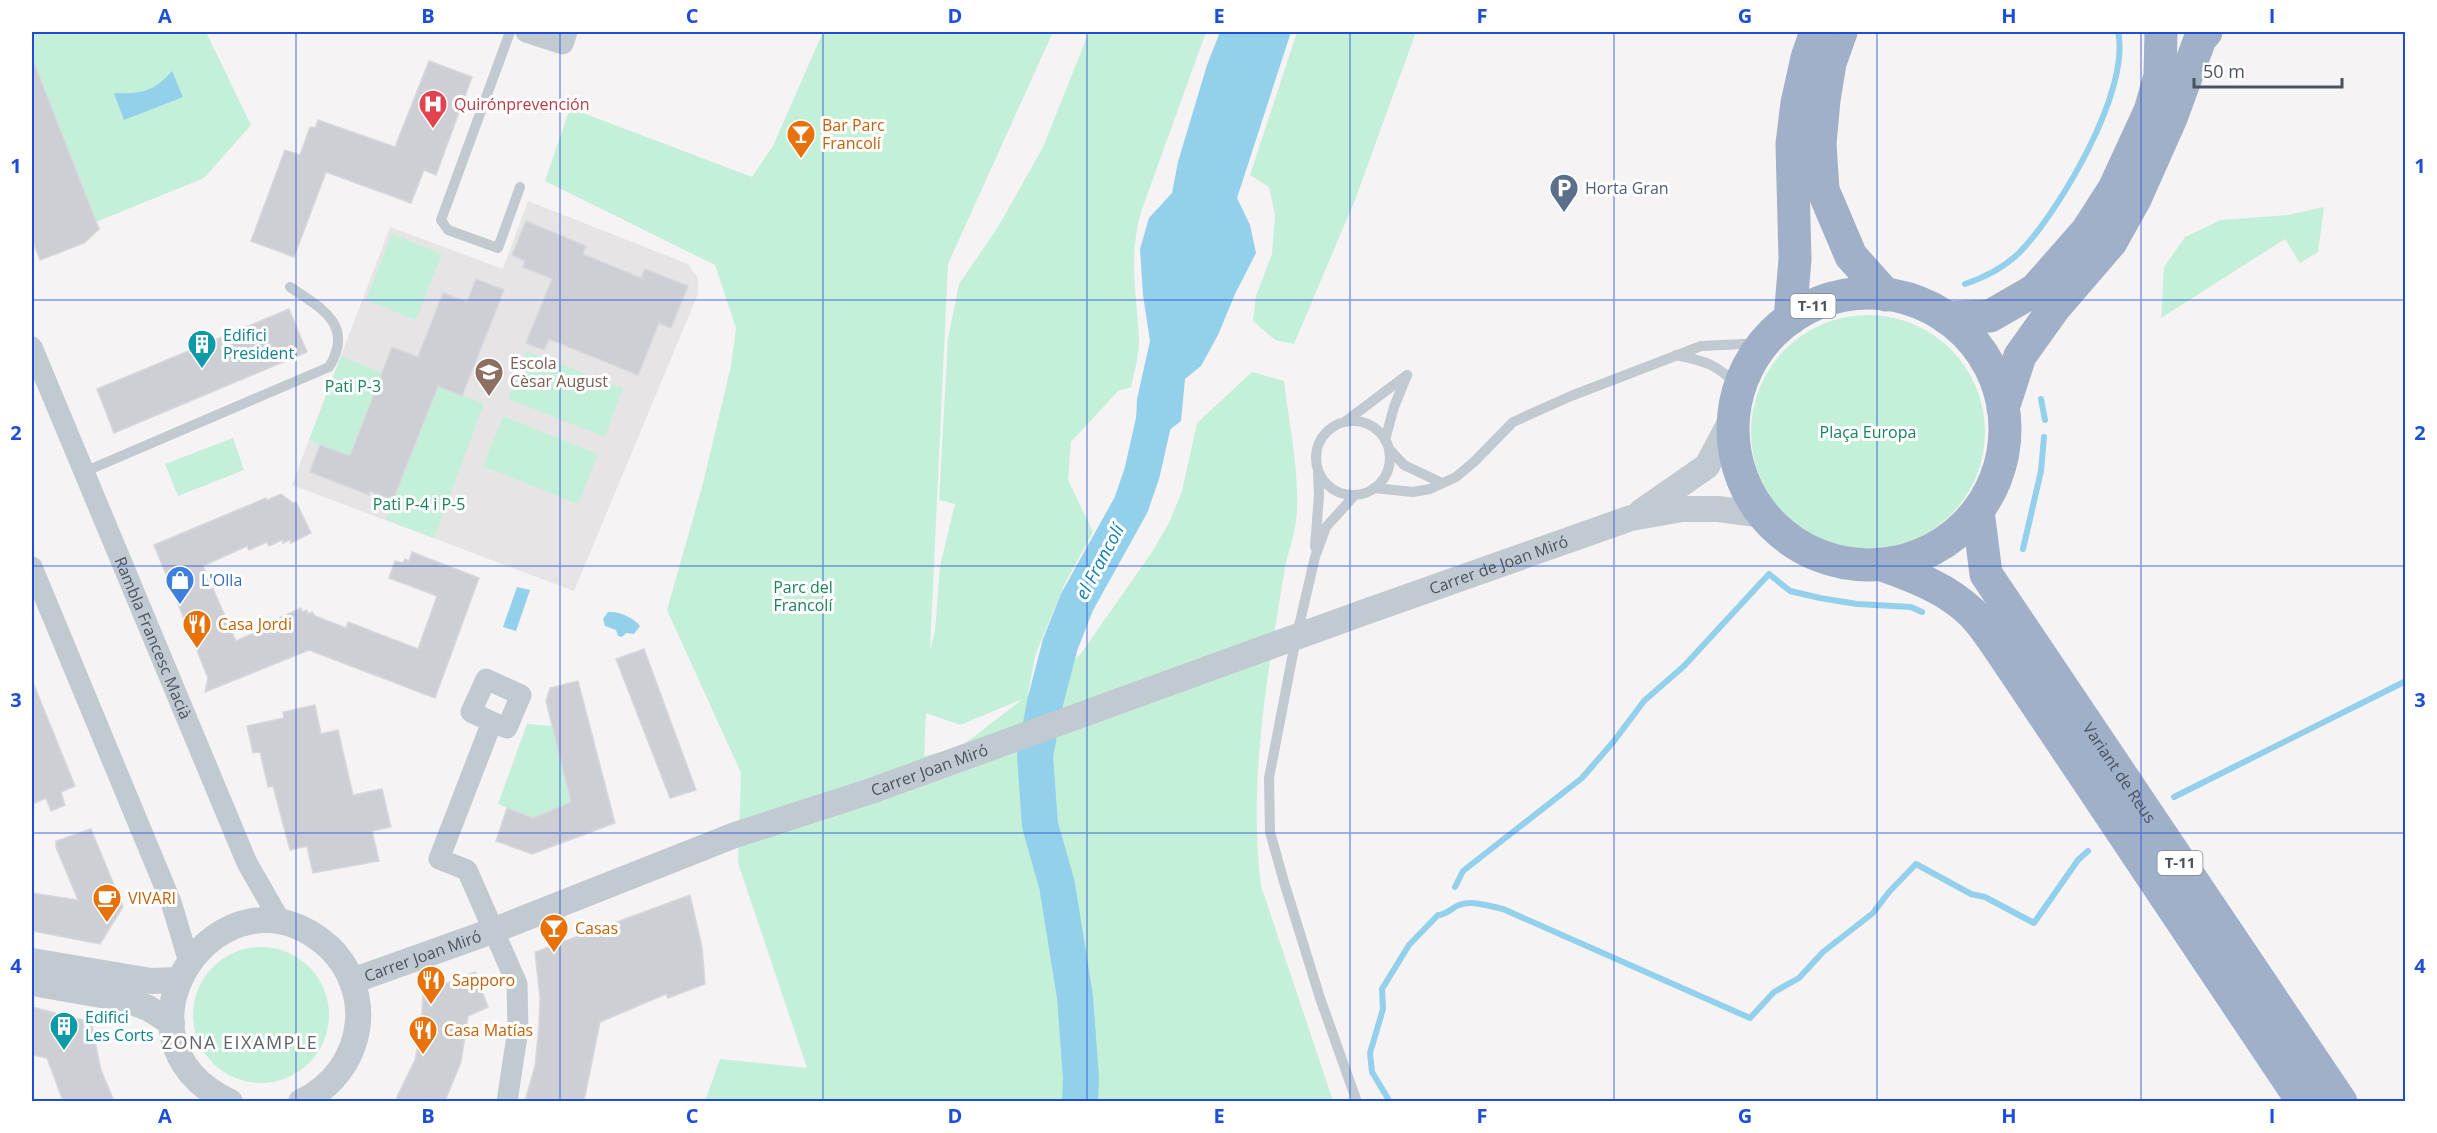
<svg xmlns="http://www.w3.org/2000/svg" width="2437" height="1133" font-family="'Open Sans',sans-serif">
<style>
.education{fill:#e6e4e5}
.green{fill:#c4f0d9;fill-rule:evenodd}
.water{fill:#92d0ec}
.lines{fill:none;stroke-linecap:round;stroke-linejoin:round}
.stream{stroke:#92d0ec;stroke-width:6}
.river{stroke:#92d0ec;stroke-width:36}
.building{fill:#cdcfd5;stroke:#d7d8de;stroke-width:1.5}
.service{stroke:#c1c9d1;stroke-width:10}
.minor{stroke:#c1c9d1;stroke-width:21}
.tertiary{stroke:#c1c9d1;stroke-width:26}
.trunk{stroke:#a0b0c8;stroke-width:33}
.grid{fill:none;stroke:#1d4ed8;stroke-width:1.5;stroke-opacity:0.55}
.labels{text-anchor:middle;stroke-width:6;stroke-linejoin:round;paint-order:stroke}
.shield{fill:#fff;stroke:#808790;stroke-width:1.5}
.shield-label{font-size:15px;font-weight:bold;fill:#4a5460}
.health-label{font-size:16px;fill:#be3a42;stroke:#fff;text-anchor:start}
.food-label{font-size:16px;fill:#c56008;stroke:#fff;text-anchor:start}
.service-label{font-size:16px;fill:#4e5e75;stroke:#fff;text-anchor:start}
.culture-label{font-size:16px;fill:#0d838f;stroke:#fff;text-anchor:start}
.education-label{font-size:16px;fill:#785e54;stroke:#fff;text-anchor:start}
.park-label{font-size:16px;fill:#198459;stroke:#fff}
.street-label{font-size:16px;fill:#4a5460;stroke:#fff}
.shop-label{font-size:16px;fill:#366cbe;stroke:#fff;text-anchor:start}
.water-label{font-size:18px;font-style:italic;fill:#0f7eaf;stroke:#fff}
.neighbourhood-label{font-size:18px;letter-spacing:1.5px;fill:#5f6268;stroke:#fff}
.neatline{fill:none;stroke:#1d4ed8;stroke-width:2}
.grid-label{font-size:20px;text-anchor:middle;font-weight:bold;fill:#1d4ed8}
</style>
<rect width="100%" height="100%" fill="#f5f3f3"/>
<polygon class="education" points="528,201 688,264 698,278 698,294 574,591 292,485 390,227 503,269"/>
<g class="green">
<polygon points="32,32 206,32 251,125 204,178 96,222 32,58"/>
<path d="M823,32h230l-105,232 -18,386 5,-19 5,-65 15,-62 -16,-4 9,-161 11,-55 39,-57 45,-80 46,-115h117l-65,180c-13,48 -4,82 -2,129 0,15 -5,32 -8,46l-13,4 -47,51 -3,38 25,52 -28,51 -30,73 -7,38 52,-39 72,-103 17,-29 13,-32 15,-68 55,-51 32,9c5,44 17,97 12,140 -2,18 -10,36 -12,53 -17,102 -36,210 -23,312l72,215h-628l15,-42 87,9 -69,-205 3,-90 -74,-163 35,-123 29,-121 5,-38 -21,-63 -170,-84 25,-73 182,69 21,-31zM1023,699l-64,49 -35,8 2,-43 34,12z"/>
<polygon points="1297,32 1416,32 1355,200 1294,344 1275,340 1253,321 1256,296 1272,254 1275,215 1269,187 1250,175"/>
<polygon points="2324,207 2318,252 2300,263 2285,239 2161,318 2164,267 2185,237 2221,220 2288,215"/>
<polygon points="392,234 442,254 416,320 366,300"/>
<circle cx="1868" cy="432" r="117"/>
<polygon points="526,351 623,388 605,437 508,399"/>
<polygon points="341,356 382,373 350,456 309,440"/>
<polygon points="438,386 484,404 434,538 386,520"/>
<polygon points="503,416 598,454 578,504 483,466"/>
<polygon points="233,438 244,470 178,496 165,464"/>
<polygon points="527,724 552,726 571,802 533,818 498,804"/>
<circle cx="261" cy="1015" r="68"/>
</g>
<g class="water">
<polygon points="1220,32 1291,32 1237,198 1250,225 1256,253 1235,294 1218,335 1201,366 1185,379 1181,421 1168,431 1136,423 1137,399 1150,341 1143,295 1140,249 1149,218 1172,193 1178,162 1207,65"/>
<path d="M172,71l11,26 -59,23 -10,-27c27,1 40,-1 58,-22z"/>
<polygon points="517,587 530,590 516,631 503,627"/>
<path d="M608,612c11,-1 25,5 32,14l-6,8 -8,-1 -4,4 -4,-1 -2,-6 -11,-4 -2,-7z"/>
</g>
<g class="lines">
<g class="stream">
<path d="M1965,284c21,-7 39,-16 55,-32 40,-42 111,-162 98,-220"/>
<polyline points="2041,399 2045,420"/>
<polyline points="2023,549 2041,471 2044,437"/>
<polyline points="2174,797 2406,681"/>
<polyline points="1455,887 1463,871 1582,778 1614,741 1644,701 1684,666 1769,574 1790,591 1820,598 1857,604 1911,607 1922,612"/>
<path d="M1390,1102l-18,-30 -2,-19 13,-44 -1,-20 27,-44 29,-30c9,0 13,-7 21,-10 14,-5 30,1 44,4l247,109 24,-26 25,-14 24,-26 50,-39 16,-21 27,-28 55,30 14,3 49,26 44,-63 10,-9"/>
</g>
<polyline class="river" points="1080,1102 1081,1078 1075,997 1057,885 1040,825 1035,756 1045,703 1060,645 1077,602 1131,505 1142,473 1163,380"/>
</g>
<g class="building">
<polygon points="33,60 99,229 84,243 40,260 32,239"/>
<polygon points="429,61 472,77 436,175 424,170 411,203 326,172 294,257 251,241 285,150 300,155 310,127 315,128 318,120 395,147"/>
<polygon points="526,221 586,246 583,254 641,278 645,269 688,286 671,328 659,323 638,375 549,339 544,350 526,343 552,279 523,267 525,261 512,255"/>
<polygon points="476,279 504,290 462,396 438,386 393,500 370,491 369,495 310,472 320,445 350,456 392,347 418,357 443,293 467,302"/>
<polygon points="289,309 307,352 114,433 97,389"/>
<polygon points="281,494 293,503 296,502 311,533 291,543 290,540 283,543 282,540 269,546 267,542 249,550 247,546 203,566 236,641 274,624 273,621 301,608 302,612 307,610 308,614 312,612 315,616 346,628 348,622 418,649 437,596 389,578 395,561 403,563 405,559 409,561 412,552 479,578 435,698 309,650 205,692 208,678 154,545 266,498 267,500"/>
<polygon points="644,649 696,790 670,798 616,659"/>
<polygon points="32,680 75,786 61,792 65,805 51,811 46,798 32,804"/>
<polygon points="578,681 615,823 532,854 496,841 507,808 533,818 571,802 546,701 550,688"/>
<polygon points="315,705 321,734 338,730 353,795 382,789 391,827 372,831 379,861 313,873 307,846 290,850 273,786 268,787 260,752 253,753 247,726 284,718 283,712"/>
<polygon points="91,829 123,907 100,944 32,931 32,893 78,900 56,847 56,841"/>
<polygon points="690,895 702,947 705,984 668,998 666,994 600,1022 584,1101 525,1101 535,1066 539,1026 540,998 535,952"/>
<polygon points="475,972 488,1007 468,1016 461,1062 445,1101 395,1101 415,1060 421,1030 423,993"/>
<polygon points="32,1007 91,1022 101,1070 114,1101 63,1101 47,1058 32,1055"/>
</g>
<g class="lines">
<g class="service">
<polyline points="510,32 441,220 448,230 498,248 520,187"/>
<path d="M1676,355c33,7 39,9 64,32"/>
<polyline points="1346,421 1407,375"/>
<circle cx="1353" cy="458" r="37"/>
<polyline points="1385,440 1394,407 1407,375"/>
<polyline points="1389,449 1404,465 1442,483"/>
<path d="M84,472l245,-105c26,-42 -8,-59 -39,-80"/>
<polyline points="1374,488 1413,492 1430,489 1456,477 1475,461 1513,422 1571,396 1701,346 1764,343"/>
<polyline points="1355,495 1326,527 1315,557 1295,643 1269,778 1270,832 1284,882 1320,998 1357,1102"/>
<polyline points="1315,547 1319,495 1318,473"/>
</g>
<g class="minor">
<polyline points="526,32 563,44 567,32"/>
<path id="s1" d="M32,347l215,516 35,61"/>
<polyline points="32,567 171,902 189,962"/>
<polyline points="492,722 471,712 486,679 521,695 507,728 492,722 439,859 467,870 517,984 518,1029 507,1102"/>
</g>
<g class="tertiary">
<polyline points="1641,512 1707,466 1734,415"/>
<polyline points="32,961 151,981 179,980"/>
<path id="s2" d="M352,981l143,-51 240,-95 136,-44 494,-179 266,-94 51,-9h36l46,6"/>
<polyline points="32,983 124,999 148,1008 172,1023"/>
<path d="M230,1102c-136,-64 -8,-251 99,-155 20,19 31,47 29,74 -3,36 -24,65 -57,81"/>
</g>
<g class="trunk">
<polyline points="1841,32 1830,63 1824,100 1820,144 1823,190 1851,256 1886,295"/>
<circle cx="1869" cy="429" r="136"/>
<polyline points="1947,318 1990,316 2035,290 2087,231 2114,189 2150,111 2160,76 2161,32"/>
<polyline points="1790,319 1795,259 1792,144 1797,103 1807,58 1816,32"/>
<polyline points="2003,408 2020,356 2055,307 2111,242 2135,199 2171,118 2200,39 2206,32"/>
<path id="s3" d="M1978,511l8,63 355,528"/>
<path d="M1882,565c33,12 64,23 90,48 16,16 28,38 41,56l290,433"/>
</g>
</g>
<path class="grid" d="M296,32v1070M560,32v1070M823,32v1070M1087,32v1070M1350,32v1070M1614,32v1070M1877,32v1070M2141,32v1070M32,300h2374M32,566h2374M32,833h2374"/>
<defs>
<g id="hospital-pin" transform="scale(1.5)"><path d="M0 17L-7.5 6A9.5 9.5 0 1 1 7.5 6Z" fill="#e0444e" stroke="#fff"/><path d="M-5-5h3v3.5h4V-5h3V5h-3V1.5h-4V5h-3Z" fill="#fff"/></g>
<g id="bar-pin" transform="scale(1.5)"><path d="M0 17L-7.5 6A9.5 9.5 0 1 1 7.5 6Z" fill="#e8710a" stroke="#fff"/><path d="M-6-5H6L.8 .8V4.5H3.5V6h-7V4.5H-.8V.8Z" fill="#fff"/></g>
<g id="parking-pin" transform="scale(1.5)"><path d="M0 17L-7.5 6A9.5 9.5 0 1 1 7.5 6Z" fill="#5c6f8a" stroke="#fff"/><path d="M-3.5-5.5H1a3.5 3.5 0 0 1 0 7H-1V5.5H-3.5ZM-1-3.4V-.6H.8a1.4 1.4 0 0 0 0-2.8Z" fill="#fff"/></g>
<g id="building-pin" transform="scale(1.5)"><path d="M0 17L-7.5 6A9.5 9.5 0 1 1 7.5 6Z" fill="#0f9aa8" stroke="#fff"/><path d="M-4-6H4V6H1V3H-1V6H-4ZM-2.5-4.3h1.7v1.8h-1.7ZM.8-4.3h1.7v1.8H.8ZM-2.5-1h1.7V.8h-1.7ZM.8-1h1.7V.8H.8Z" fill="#fff"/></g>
<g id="school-pin" transform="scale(1.5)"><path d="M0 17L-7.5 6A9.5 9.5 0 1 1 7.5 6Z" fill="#8d6e63" stroke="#fff"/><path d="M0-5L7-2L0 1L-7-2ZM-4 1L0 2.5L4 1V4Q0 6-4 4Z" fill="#fff"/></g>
<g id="shop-pin" transform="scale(1.5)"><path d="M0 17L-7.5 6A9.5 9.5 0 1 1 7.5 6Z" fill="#3f7fe0" stroke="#fff"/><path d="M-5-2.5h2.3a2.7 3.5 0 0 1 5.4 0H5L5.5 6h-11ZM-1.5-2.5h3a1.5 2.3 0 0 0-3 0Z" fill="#fff"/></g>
<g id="restaurant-pin" transform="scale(1.5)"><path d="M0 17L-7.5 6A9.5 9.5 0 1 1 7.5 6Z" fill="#e8710a" stroke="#fff"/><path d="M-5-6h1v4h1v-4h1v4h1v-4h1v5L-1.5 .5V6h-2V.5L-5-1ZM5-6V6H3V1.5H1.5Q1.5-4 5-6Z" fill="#fff"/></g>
<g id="cafe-pin" transform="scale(1.5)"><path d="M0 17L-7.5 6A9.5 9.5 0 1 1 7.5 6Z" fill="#e8710a" stroke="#fff"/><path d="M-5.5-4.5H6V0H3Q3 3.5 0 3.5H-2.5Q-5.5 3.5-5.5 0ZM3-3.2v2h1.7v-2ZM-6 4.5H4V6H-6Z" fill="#fff"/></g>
</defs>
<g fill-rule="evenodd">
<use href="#hospital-pin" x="433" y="104"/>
<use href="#bar-pin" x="801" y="134"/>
<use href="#parking-pin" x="1564" y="188"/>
<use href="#building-pin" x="202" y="344"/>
<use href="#school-pin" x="489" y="372"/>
<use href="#shop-pin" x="180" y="580"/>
<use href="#restaurant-pin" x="197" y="624"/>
<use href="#cafe-pin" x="107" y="898"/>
<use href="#bar-pin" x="554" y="928"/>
<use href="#restaurant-pin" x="431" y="980"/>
<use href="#building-pin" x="64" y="1026"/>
<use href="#restaurant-pin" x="423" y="1030"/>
</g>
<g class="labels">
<g class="shield">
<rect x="1790.5" y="294" width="45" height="24" rx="4.5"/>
<rect x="2157.5" y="851" width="45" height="24" rx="4.5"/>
</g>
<g class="shield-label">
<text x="1813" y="311">T-11</text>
<text x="2180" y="868">T-11</text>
</g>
<g class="health-label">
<text x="454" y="110">Quirónprevención</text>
</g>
<g class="food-label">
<text x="822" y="131">Bar Parc<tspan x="822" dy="18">Francolí</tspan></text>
<text x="218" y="630">Casa Jordi</text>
<text x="128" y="904">VIVARI</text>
<text x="575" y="934">Casas</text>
<text x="452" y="986">Sapporo</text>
<text x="444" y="1036">Casa Matías</text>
</g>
<g class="service-label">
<text x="1585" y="194">Horta Gran</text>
</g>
<g class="culture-label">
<text x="223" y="341">Edifici<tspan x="223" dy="18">President</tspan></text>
<text x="85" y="1023">Edifici<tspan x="85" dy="18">Les Corts</tspan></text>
</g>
<g class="education-label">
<text x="510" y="369">Escola<tspan x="510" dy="18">Cèsar August</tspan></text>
</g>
<g class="park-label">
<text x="353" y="392">Pati P-3</text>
<text x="1868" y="438">Plaça Europa</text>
<text x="419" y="510">Pati P-4 i P-5</text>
<text x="803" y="593">Parc del<tspan x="803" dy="18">Francolí</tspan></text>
</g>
<g class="street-label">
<text dy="6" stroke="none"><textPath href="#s2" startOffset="1220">Carrer de Joan Miró</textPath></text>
<text dy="6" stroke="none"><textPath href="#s1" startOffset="315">Rambla Francesc Macià</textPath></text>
<text dy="6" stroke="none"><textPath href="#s2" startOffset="615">Carrer Joan Miró</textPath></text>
<text dy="6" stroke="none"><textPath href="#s3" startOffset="303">Variant de Reus</textPath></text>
<text dy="6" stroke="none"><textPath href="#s2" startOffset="75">Carrer Joan Miró</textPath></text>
</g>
<g class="shop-label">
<text x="201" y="586">L'Olla</text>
</g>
<g class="water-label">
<text transform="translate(1100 562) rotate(-62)" y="6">el Francolí</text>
</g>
<g class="neighbourhood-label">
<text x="240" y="1049">ZONA EIXAMPLE</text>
</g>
</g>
<rect width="2437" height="1133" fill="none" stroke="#ffffff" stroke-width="66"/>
<path d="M2194 78v9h148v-9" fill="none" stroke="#4a5460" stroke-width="3"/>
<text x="2203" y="78" font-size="18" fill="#4a5460" stroke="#ffffff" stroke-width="4.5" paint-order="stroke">50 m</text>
<rect x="33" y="33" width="2371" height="1067" class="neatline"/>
<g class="grid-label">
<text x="165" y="23">A</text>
<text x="428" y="23">B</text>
<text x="692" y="23">C</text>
<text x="955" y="23">D</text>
<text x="1219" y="23">E</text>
<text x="1482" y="23">F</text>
<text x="1745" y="23">G</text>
<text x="2009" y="23">H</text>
<text x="2272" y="23">I</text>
<text x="16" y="173">1</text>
<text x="2420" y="173">1</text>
<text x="16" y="440">2</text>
<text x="2420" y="440">2</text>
<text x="16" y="707">3</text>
<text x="2420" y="707">3</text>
<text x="16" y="973">4</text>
<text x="2420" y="973">4</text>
<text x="165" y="1123">A</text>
<text x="428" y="1123">B</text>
<text x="692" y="1123">C</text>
<text x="955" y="1123">D</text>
<text x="1219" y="1123">E</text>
<text x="1482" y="1123">F</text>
<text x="1745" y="1123">G</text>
<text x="2009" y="1123">H</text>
<text x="2272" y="1123">I</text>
</g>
</svg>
